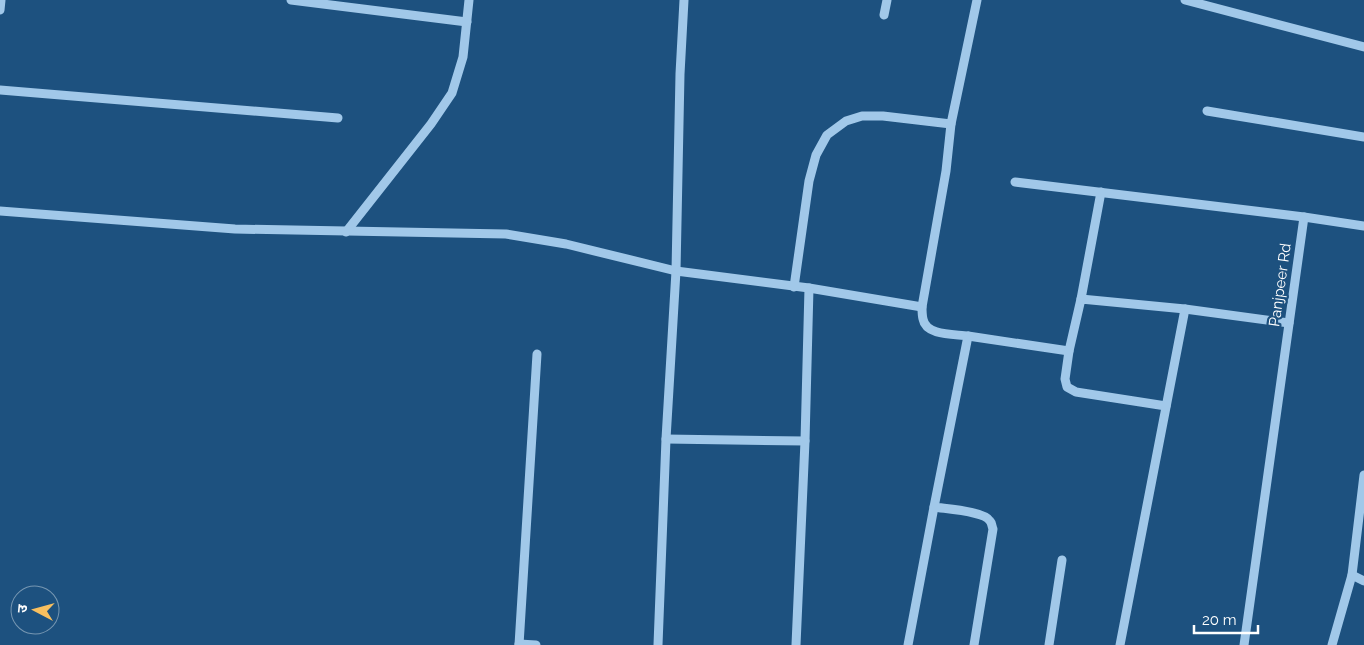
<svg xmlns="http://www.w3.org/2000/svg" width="1364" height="645" font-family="Raleway,'Noto Sans Devanagari',sans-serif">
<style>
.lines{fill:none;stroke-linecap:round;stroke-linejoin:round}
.minor{stroke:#a1c8e9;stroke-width:9}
.labels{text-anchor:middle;stroke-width:4.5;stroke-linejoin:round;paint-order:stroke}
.street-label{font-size:15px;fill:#fff;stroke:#1d517f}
</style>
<rect width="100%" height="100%" fill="#1d517f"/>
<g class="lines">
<g class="minor">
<polyline points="291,0 467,22"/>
<polyline points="1185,0 1364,47"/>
<polyline points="0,10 1,0"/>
<polyline points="884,15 887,0"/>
<polyline points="0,90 338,118"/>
<polyline points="1207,111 1364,137"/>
<polyline points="1015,182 1304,217 1244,645"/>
<polyline points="0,211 235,229 506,234 566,244 676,271 809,288 922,307"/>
<polyline points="1304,217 1364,226"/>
<polyline points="346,232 431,124 452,93 463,57 469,0"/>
<polyline points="794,287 809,181 816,155 827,135 846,121 862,116 883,116 951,124"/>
<polyline points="1081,299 1101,192"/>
<polyline points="968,336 1069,351"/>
<polyline points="1166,406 1076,392 1067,387 1065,379 1069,351 1081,299 1185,309 1289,323"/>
<polyline points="666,439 805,441"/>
<polyline points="1352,575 1364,581"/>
<polyline points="519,644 536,645"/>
<polyline points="519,645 537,354"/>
<polyline points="658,645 666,439 676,271 680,74 684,0"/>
<polyline points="796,645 805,441 809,288"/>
<polyline points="908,645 934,507"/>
<path d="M974,645l19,-116c-1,-2 -1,-6 -3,-8 -6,-10 -44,-12 -56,-14l34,-171c-14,-2 -42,0 -45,-17 -1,-4 -1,-8 -1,-12l24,-136 5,-47 26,-124"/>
<polyline points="1049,645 1062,560"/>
<polyline points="1120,645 1185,309"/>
<polyline points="1332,645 1352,575 1364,475"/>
</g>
</g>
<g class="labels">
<g class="street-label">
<text transform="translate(1280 285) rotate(-82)" y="5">Panjpeer Rd</text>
</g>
</g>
<g transform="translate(35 610) rotate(276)"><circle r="24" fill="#1d517f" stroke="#7797b2"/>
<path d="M0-4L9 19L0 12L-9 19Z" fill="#f8bf5f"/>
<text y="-8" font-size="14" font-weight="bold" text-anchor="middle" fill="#ffffff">उ</text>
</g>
<path d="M1194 625v8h64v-8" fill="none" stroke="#ffffff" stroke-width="2.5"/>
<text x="1202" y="625" font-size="15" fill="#ffffff" stroke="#1d517f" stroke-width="4" paint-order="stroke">20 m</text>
</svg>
